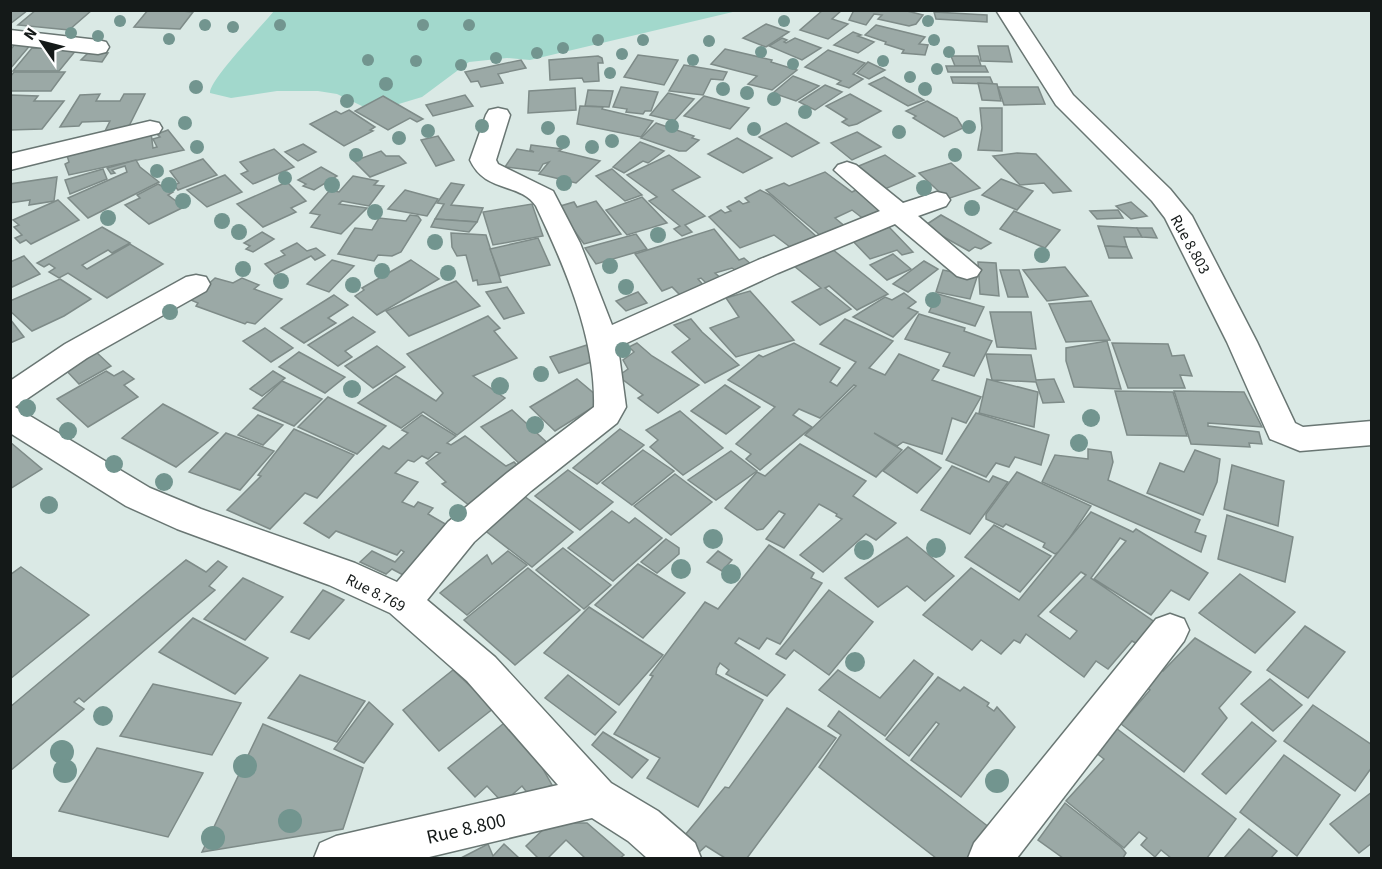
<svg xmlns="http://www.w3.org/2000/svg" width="1382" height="869" font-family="'Source Sans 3',sans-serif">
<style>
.green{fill:#a2d8cc}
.building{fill:#9ba9a6;stroke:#7e8b88;stroke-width:1.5;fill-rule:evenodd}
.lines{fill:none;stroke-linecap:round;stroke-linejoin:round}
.minor-casing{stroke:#697673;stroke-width:3}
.minor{fill:#fff;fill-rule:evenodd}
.tree{fill:#72958f}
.labels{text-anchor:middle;stroke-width:5;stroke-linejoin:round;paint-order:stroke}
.street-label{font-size:16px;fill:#141918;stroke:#fff}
.near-street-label{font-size:20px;fill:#141918;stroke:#fff}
</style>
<rect width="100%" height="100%" fill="#dae9e5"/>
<path class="green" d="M274,11h463l-207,49 -23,-2 -38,4 -47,35 -40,12 -18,-2 -27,-13 -19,-3h-41l-46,7 -21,-5c-1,-13 53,-68 64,-82z"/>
<g class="building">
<polygon points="10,10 28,10 10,24"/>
<polygon points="36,10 92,10 69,30 18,25"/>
<polygon points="148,10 171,10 193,12 180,29 134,27"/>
<polygon points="823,10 842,10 832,19 848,24 828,39 800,30"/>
<polygon points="903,10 923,15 916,24 909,26 878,19 882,15 874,14 866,25 849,20 854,10"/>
<polygon points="934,12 987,15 987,22 936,19"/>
<polygon points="766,24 789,32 766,47 743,38"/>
<polygon points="876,25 925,37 919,44 928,45 925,55 902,53 904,50 885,44 886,42 865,35"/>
<polygon points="853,32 861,35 858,36 874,42 858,53 834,45"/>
<polygon points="782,38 787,40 784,42 786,43 795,38 821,48 802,60 769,46"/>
<polygon points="18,41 33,42 10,69 10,50"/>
<polygon points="978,46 1008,46 1012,62 981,61"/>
<polygon points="32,48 77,49 59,71 13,71"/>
<polygon points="725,49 772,60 771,62 797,70 772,90 748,84 757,76 711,64"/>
<polygon points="828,50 865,63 853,74 863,79 849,88 837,84 841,81 805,67"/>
<polygon points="89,52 108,53 102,62 81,60"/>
<polygon points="638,55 678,60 664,85 624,77"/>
<polygon points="598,56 602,58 603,63 598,63 599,81 584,82 582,78 550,80 549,60"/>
<polygon points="951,56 978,56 981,66 955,66"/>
<polygon points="521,60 526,68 498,74 503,83 481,87 478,81 471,82 465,72"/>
<polygon points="868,62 885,70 869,79 857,73"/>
<polygon points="684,65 727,72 723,80 711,79 703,95 669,91"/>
<polygon points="946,66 985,66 988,72 948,72"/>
<polygon points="14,72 65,72 51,91 10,91 10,77"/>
<polygon points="793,76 819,86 796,101 773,93"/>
<polygon points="884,77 924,100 908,106 869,84"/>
<polygon points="951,77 990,77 993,84 953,83"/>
<polygon points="978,83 997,84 1001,101 982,100"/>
<polygon points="825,85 842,92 815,110 799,102"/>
<polygon points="621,87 658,92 651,111 645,111 643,114 626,112 627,109 613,107"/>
<polygon points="998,87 1038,87 1045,104 1004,105"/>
<polygon points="575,88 576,110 528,113 529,91"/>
<polygon points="588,90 613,91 609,107 585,106"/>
<polygon points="668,93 694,99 674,121 650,115"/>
<polygon points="100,94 96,101 120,101 124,94 145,94 128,128 105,131 110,121 82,122 79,126 60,127 80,95"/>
<polygon points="850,94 881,111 857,124 849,126 842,122 847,119 826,106"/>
<polygon points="10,95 38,96 34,101 64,101 42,129 10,130"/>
<polygon points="465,95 473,106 433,116 426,105"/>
<polygon points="383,96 423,119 417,122 410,118 388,130 355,111"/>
<polygon points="704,96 749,108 730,129 684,116"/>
<polygon points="927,101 957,118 963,128 944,137 913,118 916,116 906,111"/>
<polygon points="580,106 603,107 602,109 653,121 641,137 577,124"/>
<polygon points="980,108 1002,108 1002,151 978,150 982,128"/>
<polygon points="349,110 375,127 370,130 373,131 344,146 310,124 336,111 341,114"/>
<polygon points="656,123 694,136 692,138 699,140 686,151 679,151 641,138"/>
<polygon points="786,123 819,143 792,157 759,137"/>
<polygon points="168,130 184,150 69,175 65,164 69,162 66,152 151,133 153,148 157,147 153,139 160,137 157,134"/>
<polygon points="857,132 881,147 852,160 831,143"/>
<polygon points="438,136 454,160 436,166 421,140"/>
<polygon points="737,138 772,158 743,173 708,154"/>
<polygon points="640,142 664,151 648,163 643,161 624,173 613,167"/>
<polygon points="303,144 316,152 298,161 285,152"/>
<polygon points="531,145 562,149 559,151 600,161 576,183 539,174 549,162 543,164 539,171 505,167 517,149 534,152 530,150"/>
<polygon points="274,149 294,167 253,184 241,174 248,171 240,162"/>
<polygon points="381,151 386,156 399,156 406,163 370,177 354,161"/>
<polygon points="1017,153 1036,154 1071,191 1053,193 1044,183 1020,185 993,156"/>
<polygon points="669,155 700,177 672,190 705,216 685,225 692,232 682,236 674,229 680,226 649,201 657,197 627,175"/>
<polygon points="885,155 915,176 885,189 854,168"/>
<polygon points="203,159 217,175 178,190 174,185 179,183 170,171"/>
<polygon points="136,160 140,167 159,182 88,218 68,198 127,172 125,166 112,170 115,173 111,174 107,168"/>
<polygon points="951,163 980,188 947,199 919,173"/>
<polygon points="321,167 337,176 314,190 303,186 306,184 298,180"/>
<polygon points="103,169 107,179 70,194 65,180"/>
<polygon points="612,169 642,195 625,201 596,176"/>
<polygon points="825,172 852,192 856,190 883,214 865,220 852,210 835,218 847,228 822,237 766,190 784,183 789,186"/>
<polygon points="225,175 242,192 207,207 187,190"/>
<polygon points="353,176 378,181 374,185 384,186 369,206 342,201 339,204 367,208 341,234 311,227 320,215 310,213 330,190 339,192"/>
<polygon points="57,177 54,201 29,205 30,200 10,203 10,184"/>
<polygon points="1001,179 1033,191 1017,210 982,195"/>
<polygon points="287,182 306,201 291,208 296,212 263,227 237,204"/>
<polygon points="451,183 464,185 451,205 483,208 477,222 435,219 444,204 437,203"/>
<polygon points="158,184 173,192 168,195 184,207 149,224 125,205 140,198 137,195"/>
<polygon points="405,190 438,199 427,216 388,209"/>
<polygon points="760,190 770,195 817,237 790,247 774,235 740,248 709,217 721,210 725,213 731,211 727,207 739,201 743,204 749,202 745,198"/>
<polygon points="642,197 667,223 627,235 606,210"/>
<polygon points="58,200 79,220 31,244 26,240 20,243 15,238 22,235 14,227 19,225 13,220"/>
<polygon points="596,201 621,234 584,244 557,207 574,202 577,207"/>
<polygon points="1131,202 1147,216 1131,219 1116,206"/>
<polygon points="532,204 543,236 493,245 483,212"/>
<polygon points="1118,210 1123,218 1097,219 1090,211"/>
<polygon points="1014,211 1060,230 1045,248 1000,229"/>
<polygon points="410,215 418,216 421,220 401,252 392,256 378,255 374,261 338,254 355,228 372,230 379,218 406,221"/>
<polygon points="941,215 991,243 981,249 975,247 969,251 924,226"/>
<polygon points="435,219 477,222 469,232 431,227"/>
<polygon points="1098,226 1137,228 1142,237 1124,237 1127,247 1105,246"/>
<polygon points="102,227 130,243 112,253 108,250 82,265 87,269 130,244 163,264 107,298 68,273 59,278 49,272 55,268 49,264 44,267 37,263"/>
<polygon points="889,227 913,252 902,255 897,250 870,259 851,239"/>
<polygon points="1137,228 1152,228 1157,238 1142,237"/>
<polygon points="714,229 739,260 744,258 752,265 738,272 732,268 715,273 723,280 708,285 701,278 698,279 705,287 682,297 672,287 662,291 635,254"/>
<polygon points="262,232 274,239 253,252 246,249 250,246 244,243"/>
<polygon points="451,233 486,235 501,282 478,285 477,280 473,281 466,255 457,256 452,247"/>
<polygon points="636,234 647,249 596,264 585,248"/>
<polygon points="538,238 550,265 500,276 490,249"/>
<polygon points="297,243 307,251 316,248 325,255 315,260 311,256 275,274 265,264 285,255 281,251"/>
<polygon points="1105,246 1127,247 1132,258 1109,258"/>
<polygon points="832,249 888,294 857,310 829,286 825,288 851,309 820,325 792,302 821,288 794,266"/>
<polygon points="893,254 911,269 887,280 870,265"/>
<polygon points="24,256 40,274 10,288 10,262"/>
<polygon points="332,260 354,266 329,292 307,284"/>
<polygon points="411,260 439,279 377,315 355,296 364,290 362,288"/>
<polygon points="924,261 938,269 908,292 893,284"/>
<polygon points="978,262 996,263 999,296 980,294"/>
<polygon points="1065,267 1088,296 1047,301 1023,270"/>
<polygon points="943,270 977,277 970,299 936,292"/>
<polygon points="1000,270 1019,270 1028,297 1008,297"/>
<polygon points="215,278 233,283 242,278 259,285 254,289 282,299 255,324 247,322 245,324 196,306 198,303 191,300"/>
<polygon points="60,279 91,299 64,316 32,331 10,311 10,301"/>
<polygon points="456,281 480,306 409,336 386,311"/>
<polygon points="507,287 524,313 504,319 486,292"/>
<polygon points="750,291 794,340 736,357 710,328 739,317 726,298"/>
<polygon points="638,292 647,303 626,311 616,301"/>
<polygon points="904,293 916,302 908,308 918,312 893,337 853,317 885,297 892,300"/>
<polygon points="938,294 984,307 975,326 929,312"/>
<polygon points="334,295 348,305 328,318 336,323 304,343 281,328"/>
<polygon points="1091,301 1110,340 1066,342 1049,304"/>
<polygon points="990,312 1031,312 1036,349 997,347"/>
<polygon points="919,314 965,328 964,331 992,341 974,376 943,366 950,353 905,339"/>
<polygon points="488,316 500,328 494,331 517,358 473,376 505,398 457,435 423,412 401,428 358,403 396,376 436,401 443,393 407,354"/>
<polygon points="353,317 375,332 345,351 352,357 338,366 308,345"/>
<polygon points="10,319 24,337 10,343"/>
<polygon points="691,319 702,332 739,365 705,383 672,352 690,339 674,325"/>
<polygon points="845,319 893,341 869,368 885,375 899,354 939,370 932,380 981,397 966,423 952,418 942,454 903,442 897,446 874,433 902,450 876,477 805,435 856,386 854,385 820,418 799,409 793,415 812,427 760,470 746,459 751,454 736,444 775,407 728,380 759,355 763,357 794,343 840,368 830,382 837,386 856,362 820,344"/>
<polygon points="265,328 293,348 271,362 243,341"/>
<polygon points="1107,341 1121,389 1074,387 1066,361 1066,348"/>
<polygon points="637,343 652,356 699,385 658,413 638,398 643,395 618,376 628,369 623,360 634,352 629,347"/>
<polygon points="1112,343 1168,344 1172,356 1184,355 1192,376 1180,375 1185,388 1128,388"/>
<polygon points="587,345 597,360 559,373 550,357"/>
<polygon points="377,346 405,367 373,388 345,366"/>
<polygon points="95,351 111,366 79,384 64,368"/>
<polygon points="299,352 345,377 325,393 279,367"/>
<polygon points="986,354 1031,355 1036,380 1054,379 1064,402 1043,403 1036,382 992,380"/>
<polygon points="106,371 114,376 123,371 134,379 124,385 138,397 88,427 57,399"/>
<polygon points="273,371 285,378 262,396 250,389"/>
<polygon points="577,379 603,401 555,431 530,407"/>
<polygon points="987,379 1038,392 1034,427 979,413"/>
<polygon points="282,381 322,399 294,426 253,408"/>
<polygon points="725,385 760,407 726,434 691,411"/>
<polygon points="1115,391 1173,392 1187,436 1127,435"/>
<polygon points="1174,391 1244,392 1262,427 1208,423 1208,426 1259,432 1262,444 1249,443 1250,447 1191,444"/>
<polygon points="328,397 386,426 357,454 298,427"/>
<polygon points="163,404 218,433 176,467 122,438"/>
<polygon points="512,410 553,448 522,466 481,427"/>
<polygon points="680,411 723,448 683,475 650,447 658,440 646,430"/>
<polygon points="976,413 1049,435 1041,465 1015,457 1009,467 996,463 986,477 946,460"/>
<polygon points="258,415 283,425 263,445 238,435"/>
<polygon points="422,415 456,436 447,443 451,445 465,436 506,466 514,462 521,469 470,506 442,484 446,482 426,463 440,453 436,452 428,459 422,456 414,462 408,460 395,473 418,482 402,502 414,507 418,502 433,508 428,514 447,525 405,576 392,569 386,574 360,562 372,551 395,562 404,552 401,550 397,555 336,531 329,538 304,523 383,446 389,449 408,433 402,430"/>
<polygon points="294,429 354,455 317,498 305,493 270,529 227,510 261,476 258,475"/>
<polygon points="620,429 644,445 597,484 573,468"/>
<polygon points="226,433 274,451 240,490 189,472"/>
<polygon points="10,442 42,469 10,489"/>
<polygon points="800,444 866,481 853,496 896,523 876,540 866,534 823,572 800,555 842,519 836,516 837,514 819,504 784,548 766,539 785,514 779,511 763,529 757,530 725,508 757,472 765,476"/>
<polygon points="908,447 941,468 917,493 883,471"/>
<polygon points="1088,449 1111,452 1113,462 1108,480 1200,520 1195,532 1206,536 1201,552 1042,482 1055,455 1088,459"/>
<polygon points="643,450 674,471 632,505 602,483"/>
<polygon points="1195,450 1220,459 1217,482 1203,515 1147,493 1160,463 1184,472"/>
<polygon points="731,451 757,471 716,500 688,480"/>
<polygon points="1232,465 1284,481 1278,526 1224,509"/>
<polygon points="952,466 989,482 993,476 1008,482 970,534 921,510"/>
<polygon points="568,470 613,502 580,530 535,496"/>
<polygon points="1017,472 1091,506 1061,551 1055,554 1043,547 1045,543 1006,524 1003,527 986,519 986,514"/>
<polygon points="675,474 712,502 671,535 634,506"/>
<polygon points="524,496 573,532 532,567 483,529"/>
<polygon points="612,511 629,523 635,518 662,538 613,581 568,548"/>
<path d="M1091,512l42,20 3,-3 72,44 -19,27 -18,-10 -20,25 -57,-36 32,-38 -6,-3 -29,40 68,47 -18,21 -9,-5 -24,28 -12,-8 -12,16 -58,-43 -6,9 -6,-3 -13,14 -20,-14 -9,10 -49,-35 48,-47 48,32zM1081,572l5,3 -36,37 27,19 -7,8 -32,-23z"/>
<polygon points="1227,515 1293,537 1285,582 1218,559"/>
<polygon points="994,525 1051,556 1020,592 965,557"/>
<polygon points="907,537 954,576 925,601 907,586 878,607 845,578"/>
<polygon points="666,539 679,548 679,554 657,573 641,562"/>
<polygon points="769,545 814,573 811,578 822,583 780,644 767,638 759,649 739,638 735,643 785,675 767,696 726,674 729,670 720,663 717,668 716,674 763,700 698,807 647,778 660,758 614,734 653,676 650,675 705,602 718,609"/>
<polygon points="563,548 611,585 584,609 536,570"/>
<polygon points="508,551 527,565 467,615 440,593 487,555 492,564"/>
<polygon points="718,551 732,560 722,571 707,562"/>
<polygon points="186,560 206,572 218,561 227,567 209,586 215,590 84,702 79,698 74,702 84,709 10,771 10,707"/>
<polygon points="638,564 685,593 643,638 595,605"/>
<polygon points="21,567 89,615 10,679 10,575"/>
<polygon points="528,568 580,610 515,665 464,620"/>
<polygon points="1240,574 1295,612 1255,653 1199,613"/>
<polygon points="243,578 283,597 245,640 204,619"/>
<polygon points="323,590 344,600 309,639 291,632"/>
<polygon points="829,590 873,622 829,675 794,650 786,659 776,654"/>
<polygon points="589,607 663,655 619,705 544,653"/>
<polygon points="193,618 268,658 235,694 159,652"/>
<polygon points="1305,626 1345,652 1308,698 1267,670"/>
<polygon points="1195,638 1251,672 1219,708 1227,718 1184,772 1121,724 1150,690 1139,682 1154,665 1163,671"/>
<polygon points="914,660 933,674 885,736 819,690 838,670 880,698"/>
<polygon points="453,670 494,708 439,751 403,710"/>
<polygon points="300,675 365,701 337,742 268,718"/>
<polygon points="568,675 616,712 595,735 545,698"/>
<polygon points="938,677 960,691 964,687 989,703 987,706 994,711 997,707 1015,727 961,797 911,760 939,724 936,722 909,756 886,739"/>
<polygon points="1270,679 1302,705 1273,731 1241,704"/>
<polygon points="153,684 241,703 212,755 120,736"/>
<polygon points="369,702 393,724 364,763 334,749"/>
<polygon points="1313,705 1372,745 1372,767 1355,791 1284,741"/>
<polygon points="787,708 836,738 747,858 725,858 706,846 697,854 680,841 725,787 729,788"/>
<polygon points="839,711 994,831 971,858 936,858 819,767 841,735 828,726"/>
<polygon points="508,720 548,763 543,769 552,785 529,795 522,786 503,803 487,786 475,797 448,768"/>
<polygon points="1252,722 1276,741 1226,794 1202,774"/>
<polygon points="263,724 363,768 343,829 202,852"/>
<polygon points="1112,725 1236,819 1207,858 1171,858 1161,850 1155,857 1141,845 1147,838 1139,832 1124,848 1066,801 1104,759 1091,749"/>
<polygon points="603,732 648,760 632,778 592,745"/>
<polygon points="97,748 203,773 168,837 59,811"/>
<polygon points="1284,755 1340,795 1297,856 1240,812"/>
<polygon points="1372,792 1372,843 1359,853 1330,824"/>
<polygon points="1065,803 1121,847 1126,853 1123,858 1063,858 1038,840"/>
<polygon points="550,823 587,823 624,855 620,858 585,858 566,840 548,858 538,858 526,846"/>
<polygon points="1249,829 1277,851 1271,858 1224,858"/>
<polygon points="488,844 493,856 504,844 519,858 461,858"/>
</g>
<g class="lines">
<g class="minor-casing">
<g id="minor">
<polygon points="996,10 1017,10 1073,95 1170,189 1192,216 1257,342 1295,423 1303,427 1372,421 1372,445 1300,451 1270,439 1227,342 1165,218 1152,201 1056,105"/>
<polygon points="10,30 98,40 106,42 109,47 106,52 98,54 10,44"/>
<path d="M498,108l9,2 3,5 -14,45 2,4 55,27 27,52 32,82 146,-65 122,-49 -46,-41 4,-5 9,-3 9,3 47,38 34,-11 9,2 4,6 -4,6 -28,10 63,54 -4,6 -10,3 -10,-3 -62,-52 -117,49 -160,74 8,60 -9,16 -86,68 -57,51 -47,58 68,57 116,126 47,28 37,32 6,15h-54l-19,-17 -36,-23 -167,40h-111l6,-15 16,-7 222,-51 -91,-104 -77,-68 -61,-28 -152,-56 -51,-23 -116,-73v-52l55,-37 121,-67 10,-2 10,2 4,7 -4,7 -119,67 -72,49 135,81 51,21 154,54 42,19 51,-60 59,-49 87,-66c2,-68 -29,-140 -58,-201 -17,-24 -51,-13 -66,-46l16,-45 3,-5z"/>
<polygon points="150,121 159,123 162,128 159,133 10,170 10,154"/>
<polygon points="1170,614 1184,619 1189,630 1184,641 1017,858 968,858 974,843 1156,619"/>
</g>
</g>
<use href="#minor" class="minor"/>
</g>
<g class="tree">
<circle cx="120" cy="21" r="6"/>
<circle cx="784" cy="21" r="6"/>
<circle cx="928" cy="21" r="6"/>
<circle cx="205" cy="25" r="6"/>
<circle cx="280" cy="25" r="6"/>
<circle cx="423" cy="25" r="6"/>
<circle cx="469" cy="25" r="6"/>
<circle cx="233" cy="27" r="6"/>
<circle cx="71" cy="33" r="6"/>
<circle cx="98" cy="36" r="6"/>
<circle cx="169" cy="39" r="6"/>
<circle cx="598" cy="40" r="6"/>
<circle cx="643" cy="40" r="6"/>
<circle cx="934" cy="40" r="6"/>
<circle cx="709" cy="41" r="6"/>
<circle cx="563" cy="48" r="6"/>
<circle cx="761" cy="52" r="6"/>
<circle cx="949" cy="52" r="6"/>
<circle cx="537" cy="53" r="6"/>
<circle cx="622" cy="54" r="6"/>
<circle cx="496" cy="58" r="6"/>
<circle cx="368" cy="60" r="6"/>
<circle cx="693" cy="60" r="6"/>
<circle cx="416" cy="61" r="6"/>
<circle cx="883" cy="61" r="6"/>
<circle cx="793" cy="64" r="6"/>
<circle cx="461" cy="65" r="6"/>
<circle cx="937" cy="69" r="6"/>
<circle cx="610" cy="73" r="6"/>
<circle cx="910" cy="77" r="6"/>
<circle cx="386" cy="84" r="7"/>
<circle cx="196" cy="87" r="7"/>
<circle cx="723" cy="89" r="7"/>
<circle cx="925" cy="89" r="7"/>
<circle cx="747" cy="93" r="7"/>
<circle cx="774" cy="99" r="7"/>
<circle cx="347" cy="101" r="7"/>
<circle cx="805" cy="112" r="7"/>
<circle cx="185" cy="123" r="7"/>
<circle cx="482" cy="126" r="7"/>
<circle cx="672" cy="126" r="7"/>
<circle cx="969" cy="127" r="7"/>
<circle cx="548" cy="128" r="7"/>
<circle cx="754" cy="129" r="7"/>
<circle cx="428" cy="131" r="7"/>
<circle cx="899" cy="132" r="7"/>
<circle cx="399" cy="138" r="7"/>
<circle cx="612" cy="141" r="7"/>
<circle cx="563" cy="142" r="7"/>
<circle cx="197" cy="147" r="7"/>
<circle cx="592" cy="147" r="7"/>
<circle cx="356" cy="155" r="7"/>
<circle cx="955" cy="155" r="7"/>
<circle cx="157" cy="171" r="7"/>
<circle cx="285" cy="178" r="7"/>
<circle cx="564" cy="183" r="8"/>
<circle cx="169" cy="185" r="8"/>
<circle cx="332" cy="185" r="8"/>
<circle cx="924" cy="188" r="8"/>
<circle cx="183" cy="201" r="8"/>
<circle cx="972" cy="208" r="8"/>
<circle cx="375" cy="212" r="8"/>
<circle cx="108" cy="218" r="8"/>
<circle cx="222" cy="221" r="8"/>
<circle cx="239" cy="232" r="8"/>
<circle cx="658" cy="235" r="8"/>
<circle cx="435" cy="242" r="8"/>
<circle cx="1042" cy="255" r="8"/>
<circle cx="610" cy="266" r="8"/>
<circle cx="243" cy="269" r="8"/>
<circle cx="382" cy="271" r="8"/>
<circle cx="448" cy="273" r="8"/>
<circle cx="281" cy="281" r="8"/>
<circle cx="353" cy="285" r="8"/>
<circle cx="626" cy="287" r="8"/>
<circle cx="933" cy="300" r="8"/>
<circle cx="170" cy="312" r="8"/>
<circle cx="623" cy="350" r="8"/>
<circle cx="541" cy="374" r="8"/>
<circle cx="500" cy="386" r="9"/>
<circle cx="352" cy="389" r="9"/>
<circle cx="27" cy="408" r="9"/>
<circle cx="1091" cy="418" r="9"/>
<circle cx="535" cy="425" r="9"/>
<circle cx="68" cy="431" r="9"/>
<circle cx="1079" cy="443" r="9"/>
<circle cx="114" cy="464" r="9"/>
<circle cx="164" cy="482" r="9"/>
<circle cx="49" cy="505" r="9"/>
<circle cx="458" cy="513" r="9"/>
<circle cx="713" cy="539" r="10"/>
<circle cx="936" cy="548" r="10"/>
<circle cx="864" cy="550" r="10"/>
<circle cx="681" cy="569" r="10"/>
<circle cx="731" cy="574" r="10"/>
<circle cx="855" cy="662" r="10"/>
<circle cx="103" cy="716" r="10"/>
<circle cx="62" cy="752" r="12"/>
<circle cx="245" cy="766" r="12"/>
<circle cx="65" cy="771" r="12"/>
<circle cx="997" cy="781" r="12"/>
<circle cx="290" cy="821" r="12"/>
<circle cx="213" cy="838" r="12"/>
</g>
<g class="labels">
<g class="street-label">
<text transform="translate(1191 244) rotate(61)" y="6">Rue 8.803</text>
<text transform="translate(376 592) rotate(27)" y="6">Rue 8.769</text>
</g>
<g class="near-street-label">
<text transform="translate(466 828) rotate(-13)" y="7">Rue 8.800</text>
</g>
</g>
<rect width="1382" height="869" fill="none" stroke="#141918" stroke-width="24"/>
<g transform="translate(42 42) rotate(305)" stroke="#ffffff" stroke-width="4.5" paint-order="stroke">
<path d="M0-4.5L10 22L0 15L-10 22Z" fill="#141918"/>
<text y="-9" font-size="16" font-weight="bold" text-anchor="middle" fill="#141918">N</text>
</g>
</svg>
